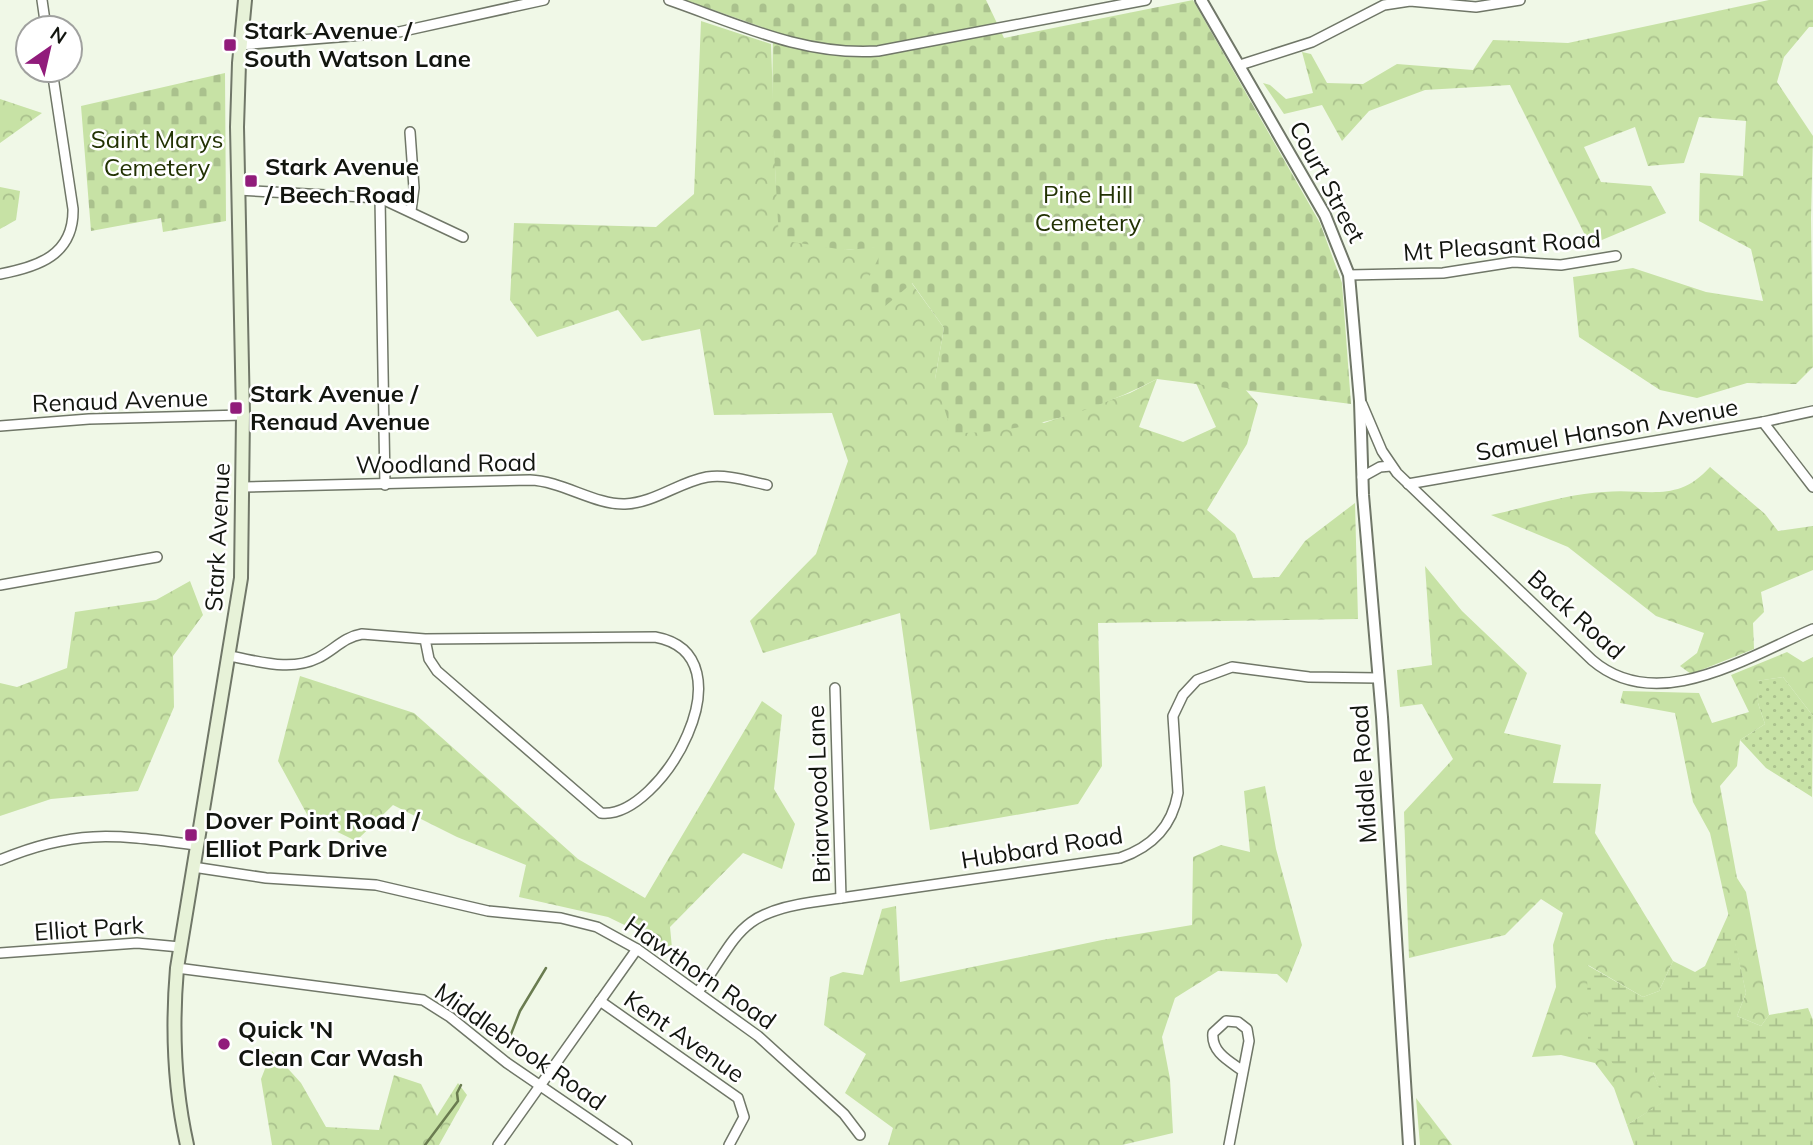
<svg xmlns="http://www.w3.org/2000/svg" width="1813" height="1145" font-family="Mulish,sans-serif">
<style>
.grass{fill:url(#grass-dots)}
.forest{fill:url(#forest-crowns)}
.wetland{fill:url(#wetland-marsh)}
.cemetery{fill:url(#cemetery-stones)}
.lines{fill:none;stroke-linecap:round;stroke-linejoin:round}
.stream{stroke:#6a7c50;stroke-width:2.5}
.minor-casing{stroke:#707768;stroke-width:12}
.tertiary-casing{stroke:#707768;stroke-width:14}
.secondary-casing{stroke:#707768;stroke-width:16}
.minor{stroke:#fff;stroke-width:9}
.tertiary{stroke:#fff;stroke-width:10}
.secondary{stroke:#e7f2d8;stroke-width:12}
.poi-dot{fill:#911c7b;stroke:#fff;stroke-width:2.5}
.labels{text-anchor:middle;stroke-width:5;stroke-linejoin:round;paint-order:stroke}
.poi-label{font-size:24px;font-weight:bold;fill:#12150f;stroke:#fff;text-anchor:start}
.park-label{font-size:24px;fill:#223203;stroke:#fff}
.street-label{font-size:24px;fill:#12150f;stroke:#fff}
</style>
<defs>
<pattern id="grass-dots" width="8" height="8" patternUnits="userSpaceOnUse" patternTransform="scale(1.75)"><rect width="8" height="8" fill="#c7e2a5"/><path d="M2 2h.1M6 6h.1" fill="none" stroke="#aac18d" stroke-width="1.8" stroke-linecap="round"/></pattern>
<pattern id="forest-crowns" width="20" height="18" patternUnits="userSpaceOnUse" patternTransform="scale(1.75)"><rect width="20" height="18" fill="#c7e2a5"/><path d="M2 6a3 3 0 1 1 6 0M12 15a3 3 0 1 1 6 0" fill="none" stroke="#aac18d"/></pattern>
<pattern id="wetland-marsh" width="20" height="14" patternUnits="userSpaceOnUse" patternTransform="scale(1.75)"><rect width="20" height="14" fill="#c7e2a5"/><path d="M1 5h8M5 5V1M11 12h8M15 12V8" fill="none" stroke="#aac18d"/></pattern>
<pattern id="cemetery-stones" width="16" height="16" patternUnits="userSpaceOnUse" patternTransform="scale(1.75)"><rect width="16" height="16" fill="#c7e2a5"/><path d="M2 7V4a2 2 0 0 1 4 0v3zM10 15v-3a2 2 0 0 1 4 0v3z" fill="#aac18d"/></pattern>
</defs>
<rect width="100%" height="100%" fill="#f0f8e7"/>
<polygon class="grass" points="1783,677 1813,716 1812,797 1766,768 1740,740 1765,724 1758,703 1756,681"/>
<g class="forest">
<polygon points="1769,0 1813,0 1813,27 1809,27 1784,57 1777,82 1813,136 1811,218 1813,367 1796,384 1747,383 1697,398 1660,390 1579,337 1573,277 1633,268 1706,292 1763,301 1751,249 1699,221 1700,173 1743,176 1746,121 1699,117 1684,163 1648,166 1635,127 1584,147 1601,182 1651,186 1666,213 1590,245 1510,85 1425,90 1369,111 1342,141 1322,105 1284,114 1263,83 1270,85 1286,99 1313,93 1302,52 1311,54 1327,83 1363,84 1397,64 1473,70 1493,40 1568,43"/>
<polygon points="701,21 771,44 776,186 845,250 885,246 944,328 935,379 1044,423 1130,393 1157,379 1139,427 1183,442 1216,427 1196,383 1244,388 1258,404 1247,444 1207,510 1235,534 1253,578 1279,577 1305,541 1355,503 1358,619 1098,623 1102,766 1078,804 930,830 900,613 763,653 750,621 816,554 848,461 832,413 714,415 700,329 642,341 618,310 537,337 510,300 514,223 656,227 694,194"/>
<polygon points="0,99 42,113 0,143"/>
<polygon points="0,187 20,191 16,220 0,229"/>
<path d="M1710,467l55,47 13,17 35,-5v44l-52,22 3,20 -11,11 1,26 -63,25 -11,-8 17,-13 7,-20 -48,-17 -88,-69 -77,-32c37,-8 76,-21 113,-23 43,-4 73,12 106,-25z"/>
<polygon points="1425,566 1462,611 1527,673 1504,733 1561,745 1553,783 1601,784 1595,833 1673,961 1659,991 1643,997 1588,965 1653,1072 1665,1101 1627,1125 1614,1088 1595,1063 1561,1055 1532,1057 1556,987 1553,945 1563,913 1541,899 1505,935 1409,958 1404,812 1453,759 1422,704 1400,707 1397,670 1432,665"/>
<polygon points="190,581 203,615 173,656 174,707 138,791 51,799 0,816 0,683 17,687 67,668 75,612 156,600"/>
<polygon points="1787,652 1803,662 1813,657 1813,716 1783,677 1757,681 1758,703 1765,724 1740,740 1737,766 1720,786 1737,878 1746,892 1769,1015 1761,1026 1737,1016 1746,993 1710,833 1693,802 1675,713 1620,703 1623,691 1699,693 1712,723 1749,712 1731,675"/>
<polygon points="300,676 414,713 578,859 645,898 762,701 782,715 774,789 795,824 782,869 743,853 670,927 672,948 608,917 519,897 526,865 457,837 393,805 356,841 309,818 278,761"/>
<polygon points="1265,786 1276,849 1302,945 1287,983 1277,974 1218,971 1175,998 1162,1037 1170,1079 1173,1133 1122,1145 888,1145 893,1128 845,1093 866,1054 824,1025 830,977 843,972 863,975 882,909 896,906 900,982 1102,940 1192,925 1193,857 1221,845 1250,852 1244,791"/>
<polygon points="272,1051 301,1083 326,1127 379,1130 394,1075 421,1084 437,1116 458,1083 467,1095 439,1145 272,1145 261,1079"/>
<polygon points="1416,1098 1452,1145 1420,1145"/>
</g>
<polygon class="wetland" points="1729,913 1746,993 1737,1016 1761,1026 1769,1015 1808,1008 1813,1020 1813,1145 1634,1145 1627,1125 1664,1101 1653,1072 1623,1073 1588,1040 1587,965 1643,997 1659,991 1673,961 1695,972 1705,966"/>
<g class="cemetery">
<path d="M685,0h301l18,38 189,-38 127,223 22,60 9,121 -194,-25c-63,32 -133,55 -205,54l-17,-54 9,-51 -32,-45 -29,25 -21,-17 22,-44 -39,3 -66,-10 -7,-127 1,-82z"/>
<polygon points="225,73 226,221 163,232 161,218 91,231 81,106"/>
</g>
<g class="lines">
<g class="stream">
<polyline points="506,1047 520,1011 546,968"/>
<polyline points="425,1145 458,1101 457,1093 461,1085"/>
</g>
<g class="minor-casing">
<g id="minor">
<polyline points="42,0 46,28"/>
<path d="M669,0c69,24 134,56 209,51l268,-51"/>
<polyline points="240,45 399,32 544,0"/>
<polyline points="1240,65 1312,42 1384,5 1410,1 1476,7 1520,0"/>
<polyline points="410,132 414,188 411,211"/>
<polyline points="238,190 380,198 463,237"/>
<polyline points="380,198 385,485"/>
<path d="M0,274c38,-7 74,-19 73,-65l-21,-139"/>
<polyline points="1349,275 1443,273 1513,262 1561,265 1616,256"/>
<path d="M1362,404l20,47 15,22 195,187c65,56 155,-3 221,-31"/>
<polyline points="1763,422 1813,487"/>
<polyline points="0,426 89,419 243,415"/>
<polyline points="1362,477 1380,467 1391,466"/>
<polyline points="1408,484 1763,422 1813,411"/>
<path d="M243,487l287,-7c32,1 65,25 95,24 29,-1 54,-22 82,-27 20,-3 41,4 60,8"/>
<polyline points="0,585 157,557"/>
<path d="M229,656c30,5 61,16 89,2 16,-8 26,-21 44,-24l63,5 230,-2c99,18 6,183 -54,176l-164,-142 -8,-12 -4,-20"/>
<polyline points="835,688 841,898"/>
<path d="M0,860c76,-32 117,-25 196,-15"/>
<polyline points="193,867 266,878 376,885 488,911 561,918 597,927 637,949 758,1036 844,1114 860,1135"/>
<polyline points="0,953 137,943 180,947"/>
<polyline points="177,968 423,1000 450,1017 507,1063 627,1145"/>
<path d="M698,992c41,-57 39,-79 115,-90l307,-44c32,-11 52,-31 58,-65l-5,-77 10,-21 14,-15 35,-13 77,10 69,1"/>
<polyline points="600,1001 738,1098 744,1117 729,1145"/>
<polyline points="498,1145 637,949"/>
<path d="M1229,1145l20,-104 -2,-12 -9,-7 -12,-1 -13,12c-2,19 16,28 30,38"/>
</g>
</g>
<g class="tertiary-casing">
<polyline id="tertiary" points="1201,0 1325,215 1349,275 1360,401 1363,495 1382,717 1409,1145"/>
</g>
<g class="secondary-casing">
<path id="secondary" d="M187,1145c-13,-58 -15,-118 -10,-177l64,-390 2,-163 -6,-288 2,-64 6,-63"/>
</g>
<use href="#minor" class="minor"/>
<use href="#tertiary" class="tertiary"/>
<use href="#secondary" class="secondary"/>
</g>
<g class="poi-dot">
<rect x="223" y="38" width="14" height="14" rx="3.5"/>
<rect x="244" y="174" width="14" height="14" rx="3.5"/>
<rect x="229" y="401" width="14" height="14" rx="3.5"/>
<rect x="184" y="828" width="14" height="14" rx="3.5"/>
<circle cx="224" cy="1044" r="7"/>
</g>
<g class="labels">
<g class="poi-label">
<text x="244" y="39">Stark Avenue /<tspan x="244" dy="28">South Watson Lane</tspan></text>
<text x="265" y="175">Stark Avenue<tspan x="265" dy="28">/ Beech Road</tspan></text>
<text x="250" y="402">Stark Avenue /<tspan x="250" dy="28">Renaud Avenue</tspan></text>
<text x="205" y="829">Dover Point Road /<tspan x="205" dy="28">Elliot Park Drive</tspan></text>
<text x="238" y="1038">Quick 'N<tspan x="238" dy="28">Clean Car Wash</tspan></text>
</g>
<g class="park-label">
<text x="157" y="148">Saint Marys<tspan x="157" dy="28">Cemetery</tspan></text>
<text x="1088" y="203">Pine Hill<tspan x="1088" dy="28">Cemetery</tspan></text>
</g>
<g class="street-label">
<text transform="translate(1327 182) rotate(62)" y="8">Court Street</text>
<text transform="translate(1502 246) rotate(-4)" y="8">Mt Pleasant Road</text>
<text transform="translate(120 401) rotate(-2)" y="8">Renaud Avenue</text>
<text transform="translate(1607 430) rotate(-10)" y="8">Samuel Hanson Avenue</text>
<text transform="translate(446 464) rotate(-1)" y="8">Woodland Road</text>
<text transform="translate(218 537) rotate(-87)" y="8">Stark Avenue</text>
<text transform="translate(1576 615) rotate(42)" y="8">Back Road</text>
<text transform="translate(1364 774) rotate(-94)" y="8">Middle Road</text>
<text transform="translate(819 794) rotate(-92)" y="8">Briarwood Lane</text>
<text transform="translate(1042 848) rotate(-9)" y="8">Hubbard Road</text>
<text transform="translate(89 929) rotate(-4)" y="8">Elliot Park</text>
<text transform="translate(700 973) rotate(35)" y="8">Hawthorn Road</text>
<text transform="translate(684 1037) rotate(35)" y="8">Kent Avenue</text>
<text transform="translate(520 1047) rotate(35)" y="8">Middlebrook Road</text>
</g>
</g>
<g transform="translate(49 49) rotate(34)"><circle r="33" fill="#ffffff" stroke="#a0a19f" stroke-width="2"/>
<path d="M0-5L12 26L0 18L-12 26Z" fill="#911c7b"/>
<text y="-10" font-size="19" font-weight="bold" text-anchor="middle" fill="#12150f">N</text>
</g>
</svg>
